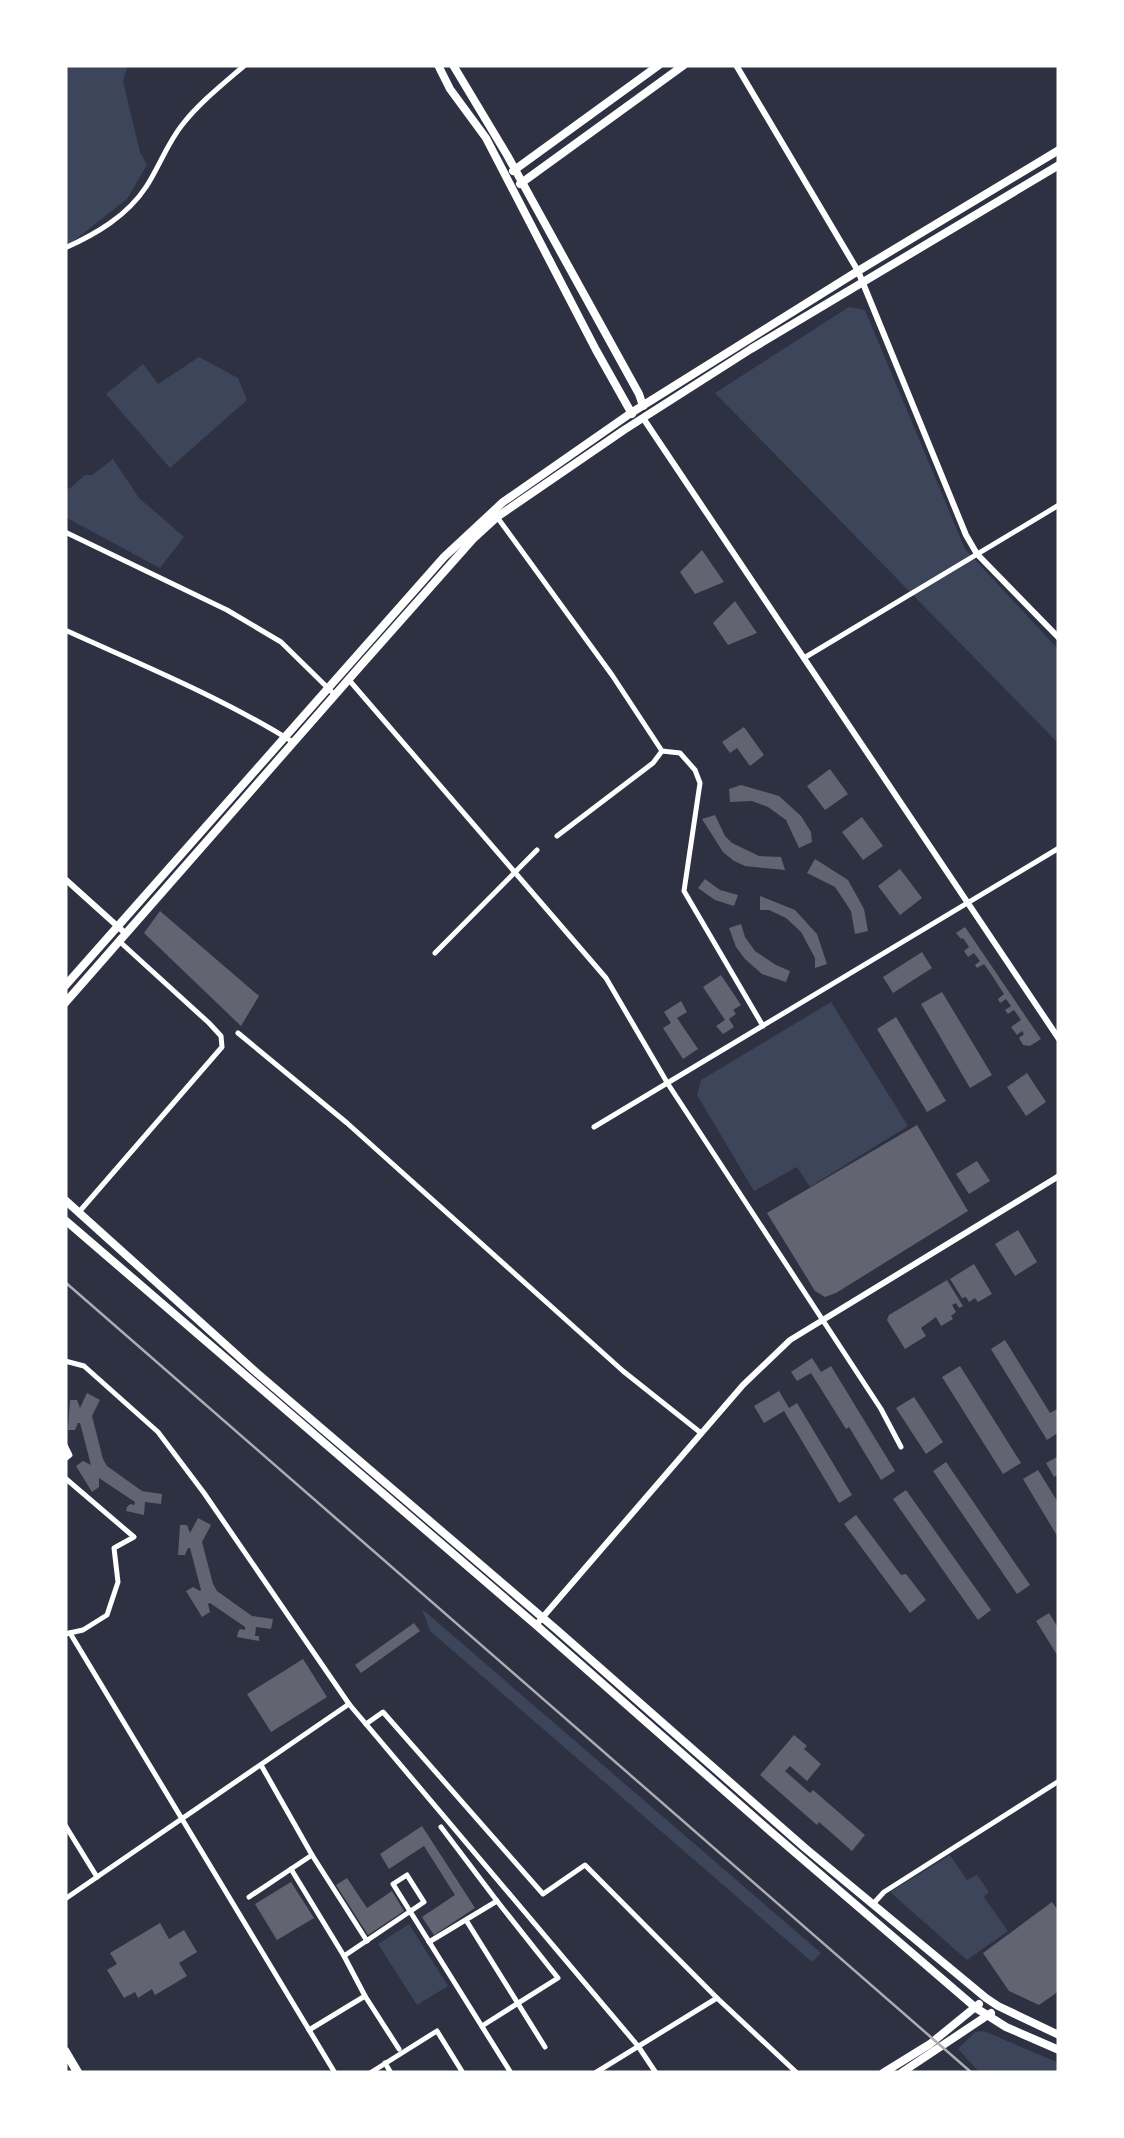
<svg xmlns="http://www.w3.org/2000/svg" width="1124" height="2138" font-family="Karla,sans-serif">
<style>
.green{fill:#3c4559}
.building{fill:#626471}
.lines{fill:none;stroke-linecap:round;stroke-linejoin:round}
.minor{stroke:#fff;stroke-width:5}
.tertiary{stroke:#fff;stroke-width:6}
.secondary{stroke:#fff;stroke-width:8}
.primary{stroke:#fff;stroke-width:9}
.rail{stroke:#abadb3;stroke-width:2.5}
</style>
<rect width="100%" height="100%" fill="#2d3142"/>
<g class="green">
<polygon points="65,65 128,65 123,81 140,152 147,165 127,199 66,247"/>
<polygon points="849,307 865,310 965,549 1059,650 1059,744 715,393"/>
<polygon points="199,357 238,378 247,400 170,468 106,394 143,364 158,384"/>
<polygon points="113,459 139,498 184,537 160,568 65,517 65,487 69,489 85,475 92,475"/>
<polygon points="831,1002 908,1126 810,1187 797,1167 754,1191 697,1095 701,1080"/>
<polygon points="422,1609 821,1953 812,1962 430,1631"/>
<polygon points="950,1855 967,1880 977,1875 989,1892 984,1897 1008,1931 967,1960 890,1892"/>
<polygon points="409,1924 448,1986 417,2005 378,1944"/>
<polygon points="984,2031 1059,2063 1059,2073 980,2073 958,2049 975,2032"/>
</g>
<g class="building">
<polygon points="702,550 724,582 695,594 680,572"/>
<polygon points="735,601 757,633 728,645 713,623"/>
<polygon points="744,727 764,755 750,766 737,748 730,753 722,742"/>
<polygon points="830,769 848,794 825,810 807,786"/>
<polygon points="741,785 779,796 801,816 811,832 812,842 799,848 786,820 768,807 752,801 730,802 729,789"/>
<polygon points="715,815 725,836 732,843 759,856 781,857 785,870 745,866 734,861 723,852 702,819"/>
<polygon points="862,817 883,846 863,860 842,832"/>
<polygon points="815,859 848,880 864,909 868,931 855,934 851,911 835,887 807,873"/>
<polygon points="900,869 922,898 900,915 878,886"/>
<polygon points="705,879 720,890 738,895 734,906 715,900 698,888"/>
<polygon points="760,896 795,910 817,934 827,964 815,968 815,958 801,932 786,918 769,910 760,910"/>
<polygon points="160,911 259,996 241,1026 144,933"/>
<polygon points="741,924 745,937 755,951 776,965 790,971 786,982 762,974 745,959 736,947 729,928"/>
<polygon points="965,927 1041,1039 1030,1046 1023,1045 1019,1038 1024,1034 1022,1031 1017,1035 1011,1027 1021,1020 1014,1010 1008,1014 1005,1010 1011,1006 1006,999 1000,1003 998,999 1004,994 991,974 984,964 977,968 975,965 980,961 974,953 968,957 964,951 969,947 963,938 961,939 956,933"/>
<polygon points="922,952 932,968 893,993 883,977"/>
<polygon points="721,975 741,1005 733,1010 736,1014 729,1019 734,1027 723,1034 716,1026 725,1020 703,987"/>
<polygon points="942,992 992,1075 970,1088 921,1004"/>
<polygon points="681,1001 687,1012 677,1018 698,1049 683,1059 663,1028 671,1023 664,1012"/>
<polygon points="896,1017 946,1101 927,1112 877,1029"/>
<polygon points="1027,1073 1046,1102 1026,1116 1007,1087"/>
<polygon points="917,1125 968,1211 836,1293 825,1297 815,1291 767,1213"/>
<polygon points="977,1161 990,1181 969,1194 956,1174"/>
<polygon points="1018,1230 1037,1262 1015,1276 995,1244"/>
<polygon points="974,1264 992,1294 978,1302 975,1298 969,1302 966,1297 962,1298 950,1279"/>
<polygon points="947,1280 963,1306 959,1308 956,1303 952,1305 956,1312 951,1316 953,1319 941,1326 936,1317 921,1328 926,1336 905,1349 887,1320 889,1315"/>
<polygon points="1005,1340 1050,1413 1059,1408 1059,1432 1047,1440 991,1349"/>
<polygon points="812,1358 821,1372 831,1366 895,1471 881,1480 849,1427 846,1429 811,1373 797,1381 791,1372"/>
<polygon points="960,1366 1021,1463 1003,1474 942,1377"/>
<polygon points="779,1391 789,1408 797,1403 852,1495 839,1503 784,1411 764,1423 754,1406"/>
<polygon points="87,1393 100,1400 92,1416 103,1459 107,1466 142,1491 162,1494 161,1504 145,1502 144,1515 126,1511 127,1507 130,1504 134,1505 135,1502 99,1478 99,1487 92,1492 76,1466 83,1461 91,1465 80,1423 78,1423 75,1430 68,1430 70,1400 77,1400 80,1408"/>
<polygon points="914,1397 943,1442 926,1454 896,1408"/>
<polygon points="1059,1456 1059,1474 1054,1477 1046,1463"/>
<polygon points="946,1462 1030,1585 1017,1594 933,1471"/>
<polygon points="1038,1470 1059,1504 1059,1539 1023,1479"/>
<polygon points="906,1490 991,1610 978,1620 893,1499"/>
<polygon points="856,1515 901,1575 906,1574 926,1600 910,1613 844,1524"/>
<polygon points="198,1518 211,1525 202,1542 213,1584 217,1591 252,1616 273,1619 271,1629 256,1627 255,1636 259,1636 259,1641 237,1637 238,1632 240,1629 245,1630 245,1627 210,1603 208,1604 210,1612 202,1617 186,1591 193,1587 200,1591 201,1590 190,1548 188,1548 185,1555 178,1555 180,1525 187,1525 190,1533"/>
<polygon points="1049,1613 1059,1629 1059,1658 1036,1621"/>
<polygon points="414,1623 420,1631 361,1673 355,1665"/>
<polygon points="303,1659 327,1697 271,1732 247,1694"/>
<polygon points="794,1735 807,1746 804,1749 821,1764 807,1781 790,1766 785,1771 810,1793 813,1790 865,1835 852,1851 819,1822 817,1825 760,1775"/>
<polygon points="422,1826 475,1908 434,1935 422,1917 455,1895 424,1846 389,1869 380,1854"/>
<polygon points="347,1878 367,1908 392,1891 404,1911 368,1935 336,1885"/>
<polygon points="291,1882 314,1918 277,1940 255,1904"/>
<polygon points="1052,1902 1059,1912 1059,1991 1039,2005 1009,1991 983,1953"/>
<polygon points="160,1923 169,1939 184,1930 197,1952 179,1963 187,1976 155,1995 152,1989 138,1998 135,1992 124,1998 107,1970 117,1964 110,1953"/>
</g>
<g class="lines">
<g class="minor">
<path d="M65,248c31,-14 62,-32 81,-61 13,-20 21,-43 36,-62 17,-22 41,-41 63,-60"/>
<polyline points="497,517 612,675 662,751 680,753 695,770 700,783 684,891 763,1026"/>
<polyline points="65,532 227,610 281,642 335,695"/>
<path d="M65,630c77,35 156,67 228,112"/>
<polyline points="804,658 1059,505"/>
<polyline points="349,680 606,978 668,1084 881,1409 901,1447"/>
<polyline points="557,836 653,763 662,751"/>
<polyline points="435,953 537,850"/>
<polyline points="238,1033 347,1123 623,1371 701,1433"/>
<polyline points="594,1127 1059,848"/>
<polyline points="79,1212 222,1047 221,1036 209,1023 119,941"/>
<polyline points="65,1361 84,1366 158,1432 204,1493 349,1704 638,2046 656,2073"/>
<polyline points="65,1445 70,1455 65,1459"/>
<polyline points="65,1478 134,1537 114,1548 118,1582 107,1615 83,1630 65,1634"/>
<polyline points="70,1633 335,2073"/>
<polyline points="366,1724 383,1712 543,1894 585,1865 717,1998"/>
<polyline points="261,1765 312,1855 291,1869"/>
<polyline points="65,1825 97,1877"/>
<polyline points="312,1855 367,1941"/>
<polyline points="249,1897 291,1869 344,1956"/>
<polyline points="65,1899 349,1704"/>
<polyline points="873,1904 884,1892 1059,1781"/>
<polyline points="466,1920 545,2047"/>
<polyline points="429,1942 497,1901 441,1827"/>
<polyline points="365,1996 399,2049"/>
<polyline points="482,2026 558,1978 497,1901"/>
<polyline points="309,2030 365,1996 344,1956 424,1902 407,1875 393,1884 511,2073"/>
<polyline points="385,2063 391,2073"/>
<polyline points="370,2073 437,2031 463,2073"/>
<polyline points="595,2073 717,1998 797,2073"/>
</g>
<g class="tertiary">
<polyline points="736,65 858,271 966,535 977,554 1059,638"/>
<polyline points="643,418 1059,1039"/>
<polyline points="65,879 125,933"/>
<polyline points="536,1625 743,1385 790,1340 1059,1176"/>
</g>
<g class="secondary">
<polyline points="438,65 450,89 486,138 596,350 632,414"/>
<polyline points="453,65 507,155 639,394 643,406"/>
<polyline points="513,171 659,65"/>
<polyline points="520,184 684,65"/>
<polyline points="65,986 444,557 503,502 631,413 858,271 1059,150"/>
<polyline points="65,1003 363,663 473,539 497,517 624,430 751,349 1059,165"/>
<polyline points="65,1200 257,1373 557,1630 805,1848 986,1998 998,2006 1059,2035"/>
<polyline points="65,1220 536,1625 770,1831 976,2008 1006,2027 1059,2050"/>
<polyline points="883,2073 930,2044 979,2004"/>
<polyline points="901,2073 991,2013"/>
</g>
<polyline class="primary" points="65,2051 78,2073"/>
<polyline class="rail" points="65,1282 972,2073"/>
</g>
<rect width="1124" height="2138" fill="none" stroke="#ffffff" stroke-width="135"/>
</svg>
